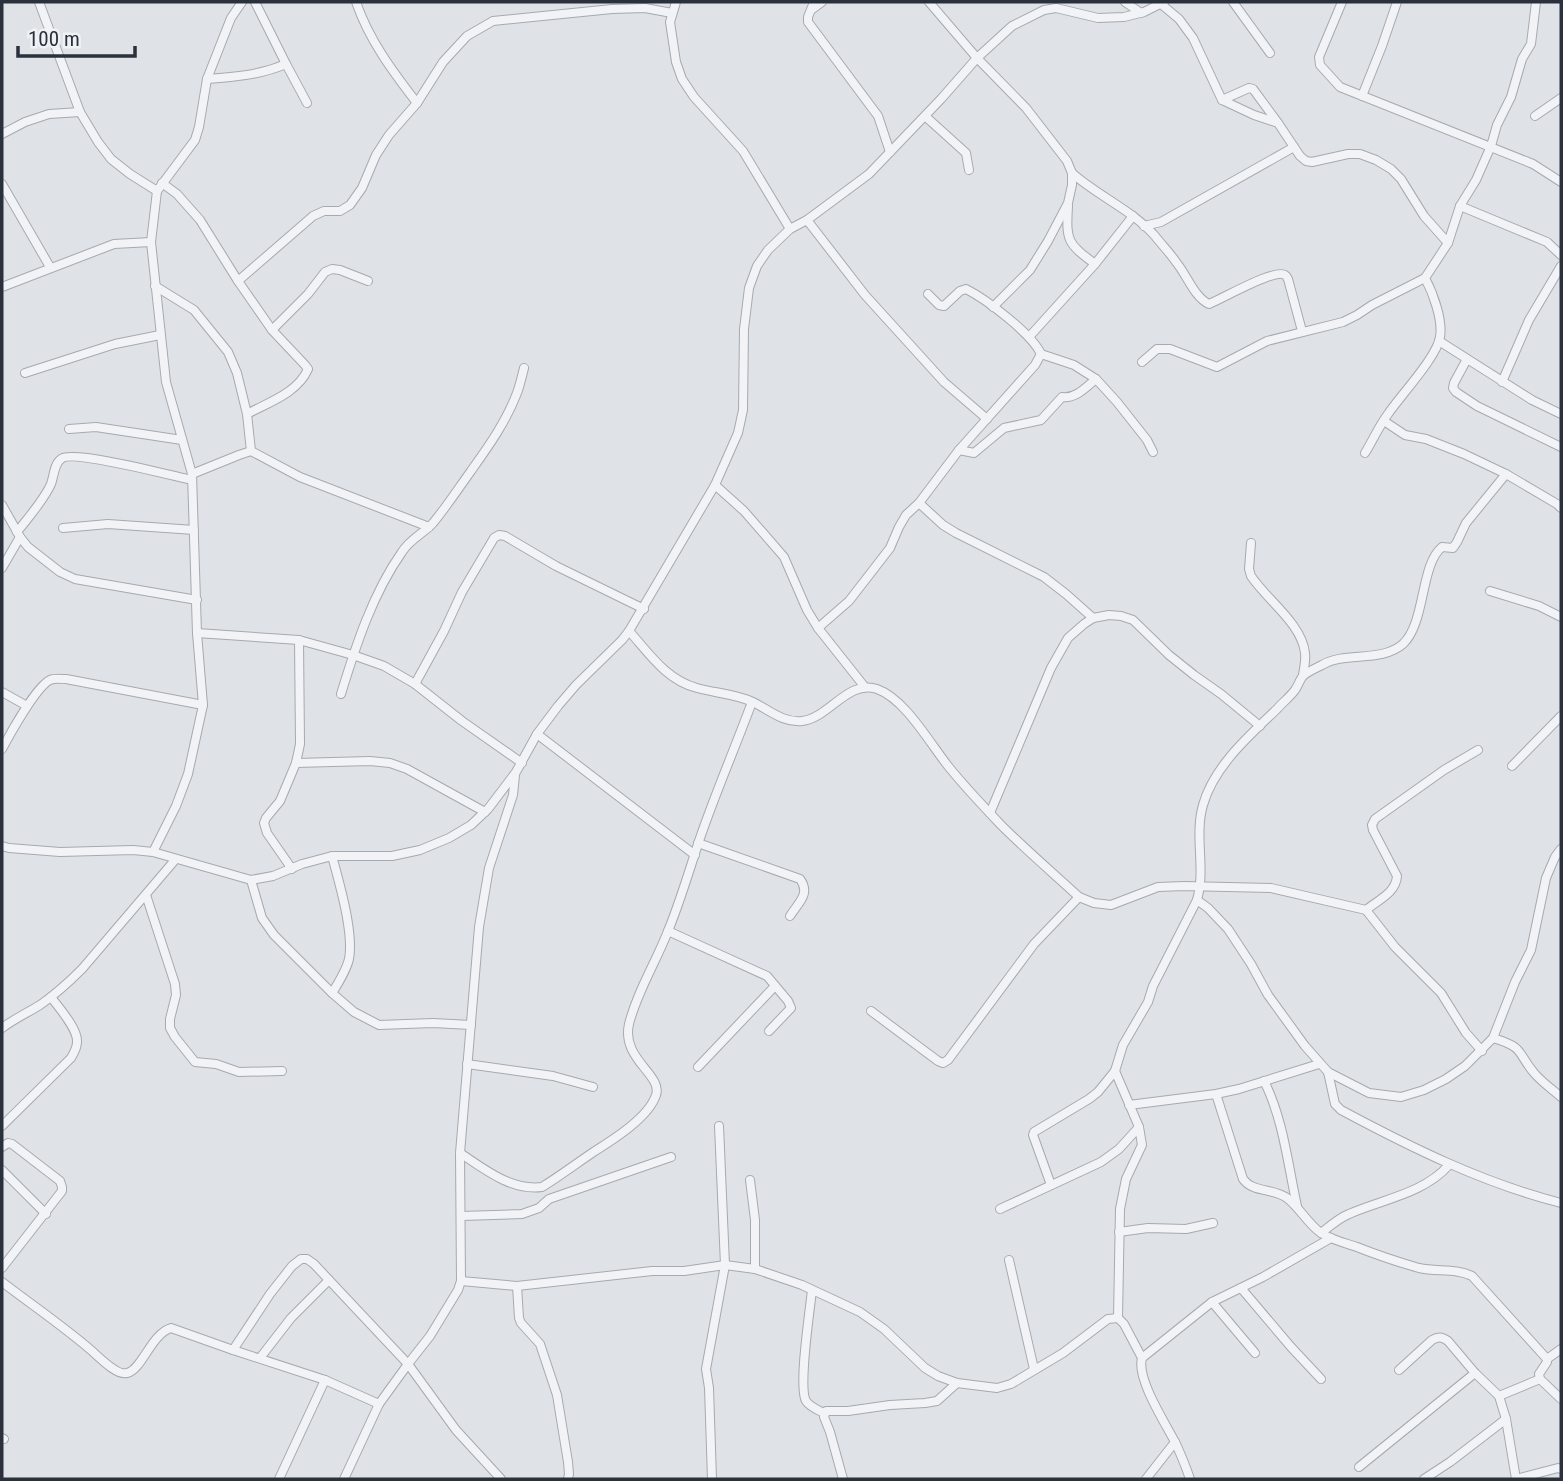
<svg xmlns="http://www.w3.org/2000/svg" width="1563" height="1481" font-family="'Roboto Condensed',sans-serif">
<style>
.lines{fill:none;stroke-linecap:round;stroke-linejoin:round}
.minor-casing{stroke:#a5aab0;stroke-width:10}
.minor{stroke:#f2f3f6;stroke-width:8}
</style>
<rect width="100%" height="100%" fill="#dfe3e7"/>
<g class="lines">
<g class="minor-casing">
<g id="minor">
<polyline points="39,2 80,112 98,142 111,159 130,174 157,191"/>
<polyline points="255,2 286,64 307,103"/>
<path d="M356,2c13,38 37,70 61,101"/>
<polyline points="676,2 670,22 676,62 682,79 694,97 743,151 790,229"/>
<polyline points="814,2 808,17 808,22 878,116 890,152"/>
<polyline points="929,2 977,58 1026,108 1067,161 1072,173 1072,185 1068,203 1048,241 1030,270 993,307"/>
<polyline points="1125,2 1141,13"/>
<polyline points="1233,2 1270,53"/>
<polyline points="1342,2 1319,57 1320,65 1340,87 1533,164 1561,182"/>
<polyline points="1161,4 1179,19 1193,38 1222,100 1254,115 1278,123 1300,156 1306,161 1312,162 1348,154 1360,154 1376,160 1391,169 1401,179 1424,216 1448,243"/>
<polyline points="811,10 822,2"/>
<path d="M207,79c28,-2 53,-4 79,-15"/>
<polyline points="1362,96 1382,46 1397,2"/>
<polyline points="1222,100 1249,88 1253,89 1278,123"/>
<polyline points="925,116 966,153 969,170"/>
<polyline points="1535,116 1561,98"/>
<polyline points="2,134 25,122 49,114 80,112"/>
<path d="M1072,173c26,23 60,37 83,63 7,9 15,17 21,26 11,13 18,35 33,42 13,-5 66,-36 76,-29 2,1 2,3 3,4l14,52"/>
<path d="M162,183l15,11 23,26 38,61 34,49 33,35 3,4c-10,24 -41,34 -61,45"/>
<polyline points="2,184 50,267"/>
<path d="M1068,206c-2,35 -1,37 27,58"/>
<polyline points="1460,206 1547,242 1561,255"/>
<polyline points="807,220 865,295 944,382 987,419"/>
<polyline points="1144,226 1161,222 1294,147"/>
<polyline points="238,281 313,216 324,211 340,211 350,205 362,188 376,155 389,135 417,103 443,62 467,36 493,21 612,9 645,8 672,13"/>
<polyline points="155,286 194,310 228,352 237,373 247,414 251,451"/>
<polyline points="2,287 114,244 151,242"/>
<polyline points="272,330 308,294 325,272 332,269 340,270 368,281"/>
<polyline points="1029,337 1095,264 1133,216"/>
<polyline points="1439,341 1532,400 1561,414"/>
<polyline points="1041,354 1074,365 1096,379 1117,402 1147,440 1153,452"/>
<polyline points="1467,359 1454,383 1453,388 1456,392 1477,406 1561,447"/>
<polyline points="1142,362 1157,349 1170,349 1217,367 1267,341 1343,322 1357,315 1372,305 1425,278"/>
<polyline points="25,373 115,344 160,335"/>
<polyline points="1502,382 1529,320 1561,266"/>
<polyline points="1384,421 1405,435 1426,439 1464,454 1506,474 1557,504 1561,508"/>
<polyline points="69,429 96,427 182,440"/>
<path d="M959,450l15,3 30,-25 37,-8 21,-23c14,2 24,-10 34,-18"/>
<path d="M1365,453c8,-13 14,-27 23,-39 12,-18 49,-57 52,-77 3,-17 -7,-44 -15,-59l23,-35 12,-37 16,-26 15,-34 6,-21 14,-28 11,-38 9,-15 5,-42"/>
<polyline points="192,474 239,455 251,451 300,477 429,527"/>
<polyline points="715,485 744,511 784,557 807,610 818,628 864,686"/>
<polyline points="919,503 943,525 956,533 1044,577 1066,594 1093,618"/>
<polyline points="2,505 20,537 28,547 60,572 75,579 197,600"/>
<polyline points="63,528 108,524 194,530"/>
<path d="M17,532c11,-14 27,-32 34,-48 3,-8 3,-20 10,-25 10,-10 112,17 131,21"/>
<path d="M1251,543l-2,26 2,7c16,24 51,48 54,77 1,7 -1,15 -2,22"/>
<polyline points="2,568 20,537"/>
<polyline points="1490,591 1539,606 1561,617"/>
<path d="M818,628l31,-27 41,-53 9,-21 7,-12 13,-12 40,-53 76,-85 6,-11c-9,-20 -55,-55 -75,-65l-6,2 -16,15 -5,-1 -11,-11"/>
<path d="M629,631c20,22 37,49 68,57 18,5 39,6 56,14 16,8 30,21 49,19 27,-3 46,-42 75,-32 28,10 52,53 71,77 16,20 35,40 53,59 25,25 52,48 78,72l15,6 17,2 47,-18 26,-1 87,2 95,22 29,37 46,46 25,40 16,18"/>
<polyline points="197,633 299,640 353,655 384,666 415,684 462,721 522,763"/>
<polyline points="415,684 444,631 462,592 494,538 499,535 505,536 556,566 644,609"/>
<polyline points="2,692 27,706"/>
<path d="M341,694c15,-49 32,-101 61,-142 8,-13 21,-18 31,-29 14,-17 25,-34 38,-52 17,-24 35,-49 46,-78 3,-8 5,-17 7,-25"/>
<polyline points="537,734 695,855"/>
<path d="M2,749c8,-15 34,-62 48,-69 5,-2 11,-1 16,-1l137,26"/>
<polyline points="296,763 370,761 390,763 407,769 485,812"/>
<polyline points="1512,766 1561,716"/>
<polyline points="990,813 1051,668 1068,638 1084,624 1093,618 1109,615 1121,616 1133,620 1169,655 1194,675 1221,694 1260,726"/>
<path d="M698,843l102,36c11,15 -2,24 -10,37"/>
<polyline points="2,846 9,848 60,852 133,850 153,852 251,880 273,876 302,864 332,856 392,856 420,850 449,838 471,825 488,809 516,772 537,734 558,706 576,685 622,640 629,631 715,485 738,433 743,410 744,329 749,288 757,266 768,250 790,229 807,220 869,174 941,99 977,58 1012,26 1044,10 1056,8 1098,18 1124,17 1144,12 1164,2"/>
<polyline points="153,852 176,806 188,774 203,705 197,633 192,474 166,382 151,242 157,191 195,140 199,127 207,79 231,18 242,2"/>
<path d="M332,856c7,26 22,76 17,103 -3,12 -10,23 -17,34"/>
<polyline points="292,869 267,833 264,823 266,818 280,801 296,763 300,744 299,640"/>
<polyline points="251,880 262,918 274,935 332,993 354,1012 379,1025 433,1023 471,1025"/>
<polyline points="146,895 175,984 176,995 170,1019 170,1028 175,1037 195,1062 216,1064 239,1072 282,1071"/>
<polyline points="1197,900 1208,908 1228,929 1251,964 1268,995 1305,1046 1328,1072 1369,1093 1401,1097 1424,1090 1446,1079 1465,1066 1493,1038 1515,982 1531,950 1546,878 1555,857 1561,849"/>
<path d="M1366,910c12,-10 30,-17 31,-34l-24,-46 -1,-5 3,-6 69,-49 34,-20"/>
<polyline points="668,931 767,976 788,1001 791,1008 769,1031"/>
<polyline points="871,1011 938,1061 943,1063 948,1060 1034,944 1079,897"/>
<path d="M2,1028c12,-9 25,-15 38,-23 16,-11 29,-23 42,-36l93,-109"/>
<path d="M1493,1038c33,10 23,14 42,36 8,9 18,16 26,23"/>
<polyline points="467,1064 553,1076 593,1087"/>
<polyline points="698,1067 775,986"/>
<path d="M1328,1072l7,32 6,6c71,38 142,73 220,93"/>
<path d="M1264,1081c19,37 24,84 33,125"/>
<path d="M1216,1094l27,85c10,14 31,9 44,19 13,10 21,26 34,35 11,7 24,10 36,14 20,8 41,15 62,21 18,4 37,0 53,8l75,83v3l-8,12 1,5 21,20"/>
<polyline points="1129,1105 1216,1094 1239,1089 1319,1064"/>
<path d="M2,1126l69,-68c3,-5 6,-10 6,-16 1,-13 -18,-34 -26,-45"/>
<polyline points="2,1147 8,1143 12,1144 60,1181 62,1187 62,1191 2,1268"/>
<path d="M460,1153c24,16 51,38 82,34 18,-11 35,-24 53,-36 19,-12 54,-34 61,-56 7,-20 -35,-36 -27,-71 8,-32 27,-62 39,-93 12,-29 21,-60 31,-90 16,-47 36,-93 53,-139"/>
<polyline points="2,1170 46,1214"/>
<polyline points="750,1180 755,1220 755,1269"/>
<polyline points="1051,1185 1033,1135 1034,1132 1089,1099 1098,1092 1115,1071"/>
<polyline points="1000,1209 1101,1162 1119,1149 1139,1127"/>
<polyline points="461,1216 522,1214 539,1208 549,1199 671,1157"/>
<polyline points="1119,1232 1148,1228 1186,1229 1213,1223"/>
<path d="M1321,1233c9,-7 18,-15 28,-19 34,-15 74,-20 100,-49"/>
<polyline points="1009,1260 1034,1369"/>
<polyline points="461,1281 517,1286 652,1271 684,1271 725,1265 755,1269 802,1285 860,1312 884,1329 925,1368 938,1376 957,1383 997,1388 1011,1384 1063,1353 1108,1319 1118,1318 1124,1324 1142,1358"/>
<path d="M2,1282c30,23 61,44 90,69 7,6 25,25 35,22 15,-3 24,-39 44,-45l62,22 92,30 54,24"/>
<polyline points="517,1286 519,1318 521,1323 540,1344 557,1395 568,1462 569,1474 568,1479"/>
<polyline points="1241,1288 1291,1347 1321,1379"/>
<path d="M812,1290c-2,20 -14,97 -6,111 4,6 12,9 18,12"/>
<polyline points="1212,1302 1255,1353"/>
<path d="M1118,1318l2,-109 6,-30 16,-34 -3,-18 -24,-56 8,-26 25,-43 5,-16 44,-86c9,-31 -3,-64 6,-95 11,-39 46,-69 74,-96 6,-7 13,-12 18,-19 3,-4 5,-11 8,-14 4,-4 13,-8 19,-11 23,-14 59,-2 81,-21 23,-22 17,-79 39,-97l11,1 4,-6 9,-19 40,-49"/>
<polyline points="233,1350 270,1294 292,1266 301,1259 307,1259 314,1264 408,1364 456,1430 501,1479"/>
<polyline points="260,1358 291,1318 329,1280"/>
<polyline points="1547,1359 1561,1349"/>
<path d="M1399,1370l33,-30c7,-4 10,-3 16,1l27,32 24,23 7,23 10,60"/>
<polyline points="1499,1396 1540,1379"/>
<polyline points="2,1438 4,1439"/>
<polyline points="1359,1467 1475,1373"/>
<polyline points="279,1479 325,1380"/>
<polyline points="344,1479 379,1404 408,1364 430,1336 458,1290 461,1281 460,1153 479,927 489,868 513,795 515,775"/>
<polyline points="712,1479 709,1388 706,1369 725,1265 719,1126"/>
<polyline points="843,1479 830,1432 824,1417 826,1411 848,1411 890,1405 925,1403 937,1401 957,1383"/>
<polyline points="1146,1479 1175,1442"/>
<path d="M1190,1479c-4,-12 -9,-24 -14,-35 -10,-20 -40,-65 -34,-86l70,-56 51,-25 68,-39"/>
<polyline points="1424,1479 1450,1462 1506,1419"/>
<polyline points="1516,1479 1558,1468 1561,1469"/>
</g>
</g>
<use href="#minor" class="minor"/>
</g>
<rect width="1563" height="1481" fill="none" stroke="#2a313c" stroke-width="7"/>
<path d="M18 46v10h117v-10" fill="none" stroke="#2a313c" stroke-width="3.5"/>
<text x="28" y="46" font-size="21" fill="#2a313c" stroke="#eff1f5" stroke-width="5" paint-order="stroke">100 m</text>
</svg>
